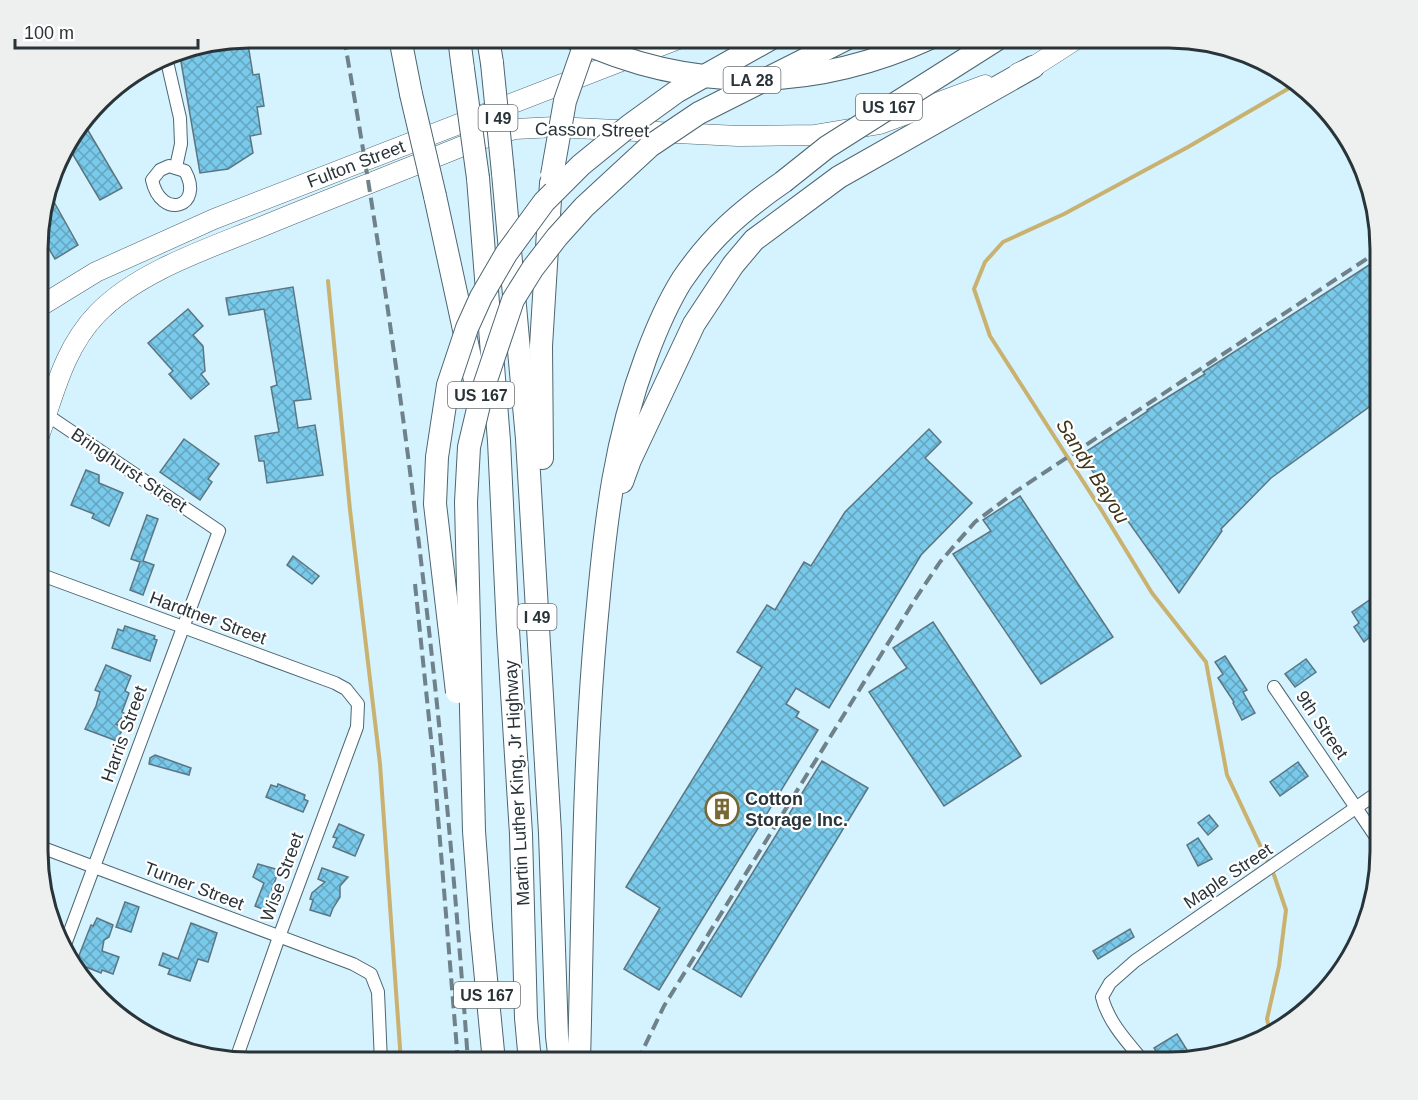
<svg xmlns="http://www.w3.org/2000/svg" width="1418" height="1100" font-family="Helvetica,sans-serif">
<style>
.lines{fill:none;stroke-linecap:round;stroke-linejoin:round}
.stream{stroke:#c9b26f;stroke-width:4}
.building{fill:url(#building-cross-hatch);stroke:#5c7681;stroke-width:1.5}
.minor-casing{stroke:#4d6671;stroke-width:14}
.primary-casing{stroke:#4d6671;stroke-width:21}
.motorway-casing{stroke:#4d6671;stroke-width:24}
.minor{stroke:#fff;stroke-width:12}
.primary{stroke:#fff;stroke-width:20}
.motorway{stroke:#fff;stroke-width:22}
.rail{stroke:#6f8189;stroke-width:4;stroke-dasharray:12 6;stroke-linecap:butt}
.motorway-bridge-casing{stroke:#4d6671;stroke-width:24;stroke-linecap:butt}
.motorway-bridge{stroke:#fff;stroke-width:22}
.labels{text-anchor:middle;stroke-width:4.5;stroke-linejoin:round;paint-order:stroke}
.shield{fill:#fff;stroke:#697174;stroke-width:1.5}
.shield-label{font-size:16px;font-weight:bold;fill:#293439}
.street-label{font-size:18px;fill:#293439;stroke:#fff}
.poi-label{font-size:18px;font-weight:bold;fill:#293439;stroke:#fff;text-anchor:start}
.water-label{font-size:20px;font-style:italic;fill:#3f3517;stroke:#fff}
.rim{fill:none;stroke:#293439;stroke-width:3}
</style>
<defs>
<pattern id="building-cross-hatch" width="8" height="8" patternUnits="userSpaceOnUse" patternTransform="scale(1.5)"><rect width="8" height="8" fill="#79c9ea"/><path d="M0 0l8 8M0 8l8-8" fill="none" stroke="#63a4bf"/></pattern>
</defs>
<rect width="100%" height="100%" fill="#d5f2ff"/>
<g class="lines">
<g class="stream">
<polyline points="328,281 350,510 380,764 401,1062"/>
<polyline points="1270,1032 1267,1019 1279,966 1286,910 1274,875 1227,775 1206,662 1152,593 1102,511 990,336 974,289 985,262 1003,242 1064,214 1188,147 1298,83"/>
</g>
</g>
<g class="building">
<polygon points="247,38 253,75 259,74 264,106 257,107 261,134 250,136 253,153 228,169 200,173 179,50"/>
<polygon points="83,122 122,188 100,200 66,143"/>
<polygon points="49,193 78,245 55,259 39,232 39,221"/>
<polygon points="1380,258 1380,399 1271,478 1221,529 1222,531 1179,593 1081,455 1148,411 1147,410 1205,374 1203,372"/>
<polygon points="293,287 311,399 294,401 298,428 315,425 323,475 267,483 264,461 259,461 255,436 279,432 271,387 277,385 264,309 229,315 226,298"/>
<polygon points="188,309 203,326 193,335 203,346 205,371 201,374 209,384 191,399 169,374 173,371 148,343"/>
<polygon points="929,429 941,442 925,458 972,503 921,555 829,708 796,688 786,704 799,712 796,717 818,730 659,990 624,969 660,908 626,887 762,667 737,652 767,605 775,610 804,562 811,566 845,512"/>
<polygon points="184,439 219,464 208,479 212,482 200,500 160,472"/>
<polygon points="86,470 99,475 99,483 123,493 109,526 92,518 94,514 71,505"/>
<polygon points="1020,496 1113,637 1041,684 953,554 991,531 983,520"/>
<polygon points="147,515 158,519 143,561 154,565 143,595 130,590 140,562 131,559"/>
<polygon points="293,556 319,576 312,584 287,565"/>
<polygon points="1380,593 1380,649 1371,636 1364,642 1354,627 1359,623 1352,612"/>
<polygon points="933,622 1021,756 944,806 869,692 907,668 893,648"/>
<polygon points="125,626 155,636 154,639 157,640 150,661 112,648 118,629 123,631"/>
<polygon points="1225,656 1247,690 1243,692 1255,713 1242,720 1233,703 1234,702 1218,678 1223,674 1215,662"/>
<polygon points="1306,659 1316,672 1295,687 1285,674"/>
<polygon points="106,665 131,676 125,691 129,693 122,712 125,714 116,724 123,728 117,741 85,729 96,706 100,692 95,690"/>
<polygon points="155,755 191,768 189,775 149,764 150,758"/>
<polygon points="822,761 868,788 741,997 693,969"/>
<polygon points="1298,762 1308,776 1280,796 1270,782"/>
<polygon points="278,784 305,795 304,799 308,801 303,812 266,797 271,785 277,787"/>
<polygon points="1209,815 1218,826 1208,835 1198,823"/>
<polygon points="339,824 364,835 355,856 333,847 337,838 333,837"/>
<polygon points="1198,838 1212,859 1198,866 1187,845"/>
<polygon points="258,864 279,870 272,889 278,891 270,912 255,906 264,883 253,877"/>
<polygon points="322,868 348,877 340,886 340,897 333,908 330,916 310,910 313,900 310,899 312,893 325,882 318,879"/>
<polygon points="125,902 139,907 131,932 116,927"/>
<polygon points="97,918 113,925 109,937 104,940 102,951 119,957 113,974 102,970 101,973 76,963 91,925 93,926"/>
<polygon points="191,923 217,933 208,962 198,959 190,981 168,974 170,969 159,965 163,953 178,959"/>
<polygon points="1130,929 1134,937 1098,959 1093,951"/>
<polygon points="1177,1034 1192,1058 1163,1062 1154,1048"/>
</g>
<g class="lines">
<g class="minor-casing">
<g id="minor">
<polyline points="166,57 180,118 181,144 176,167"/>
<path d="M169,166l16,5c20,36 -24,50 -33,9l8,-10z"/>
<polyline points="47,415 219,531 63,950"/>
<polyline points="39,574 335,683 346,689 358,704 357,727 279,937 235,1062"/>
<polyline points="1274,687 1380,843"/>
<polyline points="38,846 353,964 371,974 378,992 381,1062"/>
<path d="M1144,1062c-16,-19 -36,-40 -42,-65l8,-14 25,-22 245,-170"/>
</g>
</g>
<g class="primary-casing">
<g id="primary">
<polyline points="1018,73 1033,67 1078,38"/>
<polyline points="39,307 96,272 214,219 681,38"/>
<path d="M39,436c15,-42 25,-88 58,-122 39,-41 107,-64 159,-85 72,-30 146,-58 219,-88l40,-12 40,-2 183,9 76,-1 66,-11 105,-39"/>
</g>
</g>
<g class="motorway-casing">
<g id="motorway">
<polyline points="400,38 411,94"/>
<polyline points="459,38 463,69"/>
<polyline points="488,38 492,63"/>
<polyline points="503,173 527,439 550,833 557,1036 560,1062"/>
<polyline points="478,178 499,441 508,630 521,834 526,1018 530,1062"/>
<polyline points="435,196 481,408"/>
<polyline points="542,458 541,346 551,183"/>
<polyline points="622,482 630,460 694,324 733,265 754,240 839,177 1033,67"/>
<polyline points="481,927 494,1062"/>
<path d="M579,1062c4,-152 4,-305 19,-457 8,-87 17,-165 48,-248 10,-27 21,-53 36,-77 29,-43 59,-69 101,-98"/>
</g>
</g>
<use href="#minor" class="minor"/>
<use href="#primary" class="primary"/>
<use href="#motorway" class="motorway"/>
<g class="rail">
<path d="M344,38c60,338 100,681 124,1024"/>
<polyline points="415,584 434,767 458,1062"/>
<polyline points="637,1062 664,1006 916,598 940,562 975,522 1015,492 1380,250"/>
</g>
<g class="motorway-bridge-casing">
<g id="motorway-bridge">
<path d="M573,38c118,55 239,54 357,0"/>
<polyline points="492,63 503,173"/>
<polyline points="463,69 478,178"/>
<polyline points="411,94 435,196"/>
<polyline points="552,175 565,101 587,38"/>
<polyline points="783,182 827,147 999,38"/>
<polyline points="457,692 435,504 437,457 448,385 467,328 481,297 506,254 544,202 581,165 629,126 676,92 772,38"/>
<polyline points="481,927 474,831 466,502 469,447 482,392 513,300 533,268 557,237 584,207 650,146 699,113 848,38"/>
</g>
</g>
<use href="#motorway-bridge" class="motorway-bridge"/>
</g>
<defs>
<g id="building-ring" transform="scale(1.725)"><circle r="9.5" fill="#fff" stroke="#786836" stroke-width="1.5"/><path d="M-4-6H4V6H1V3H-1V6H-4ZM-2.5-4.3h1.7v1.8h-1.7ZM.8-4.3h1.7v1.8H.8ZM-2.5-1h1.7V.8h-1.7ZM.8-1h1.7V.8H.8Z" fill="#786836"/></g>
</defs>
<g fill-rule="evenodd">
<use href="#building-ring" x="722" y="809"/>
</g>
<g class="labels">
<g class="shield">
<rect x="723.5" y="67" width="57" height="26" rx="4.5"/>
<rect x="856" y="94" width="66" height="26" rx="4.5"/>
<rect x="478.5" y="105" width="39" height="26" rx="4.5"/>
<rect x="448" y="382" width="66" height="26" rx="4.5"/>
<rect x="517.5" y="604" width="39" height="26" rx="4.5"/>
<rect x="454" y="982" width="66" height="26" rx="4.5"/>
</g>
<g class="shield-label">
<text x="752" y="86">LA 28</text>
<text x="889" y="113">US 167</text>
<text x="498" y="124">I 49</text>
<text x="481" y="401">US 167</text>
<text x="537" y="623">I 49</text>
<text x="487" y="1001">US 167</text>
</g>
<g class="street-label">
<text transform="translate(592 130) rotate(1)" y="6">Casson Street</text>
<text transform="translate(356 164) rotate(-21)" y="6">Fulton Street</text>
<text transform="translate(129 470) rotate(34)" y="6">Bringhurst Street</text>
<text transform="translate(208 618) rotate(20)" y="6">Hardtner Street</text>
<text transform="translate(1322 725) rotate(56)" y="6">9th Street</text>
<text transform="translate(124 734) rotate(-70)" y="6">Harris Street</text>
<text transform="translate(517 783) rotate(-93)" y="6">Martin Luther King, Jr Highway</text>
<text transform="translate(1228 876) rotate(-34)" y="6">Maple Street</text>
<text transform="translate(282 877) rotate(-70)" y="6">Wise Street</text>
<text transform="translate(194 886) rotate(21)" y="6">Turner Street</text>
</g>
<g class="poi-label">
<text x="745" y="805">Cotton<tspan x="745" dy="21">Storage Inc.</tspan></text>
</g>
<g class="water-label">
<text transform="translate(1093 471) rotate(58)" y="7">Sandy Bayou</text>
</g>
</g>
<path d="M0 0H1418V1100H0ZM249 48H1169A201 201 0 0 1 1370 249V851A201 201 0 0 1 1169 1052H249A201 201 0 0 1 48 851V249A201 201 0 0 1 249 48Z" fill="#eeefef" fill-rule="evenodd"/>
<path class="rim" d="M249 48H1169A201 201 0 0 1 1370 249V851A201 201 0 0 1 1169 1052H249A201 201 0 0 1 48 851V249A201 201 0 0 1 249 48Z"/>
<path d="M15 39v9h183v-9" fill="none" stroke="#293439" stroke-width="3"/>
<text x="24" y="39" font-size="18" fill="#293439" stroke="#ffffff" stroke-width="4.5" paint-order="stroke">100 m</text>
</svg>
